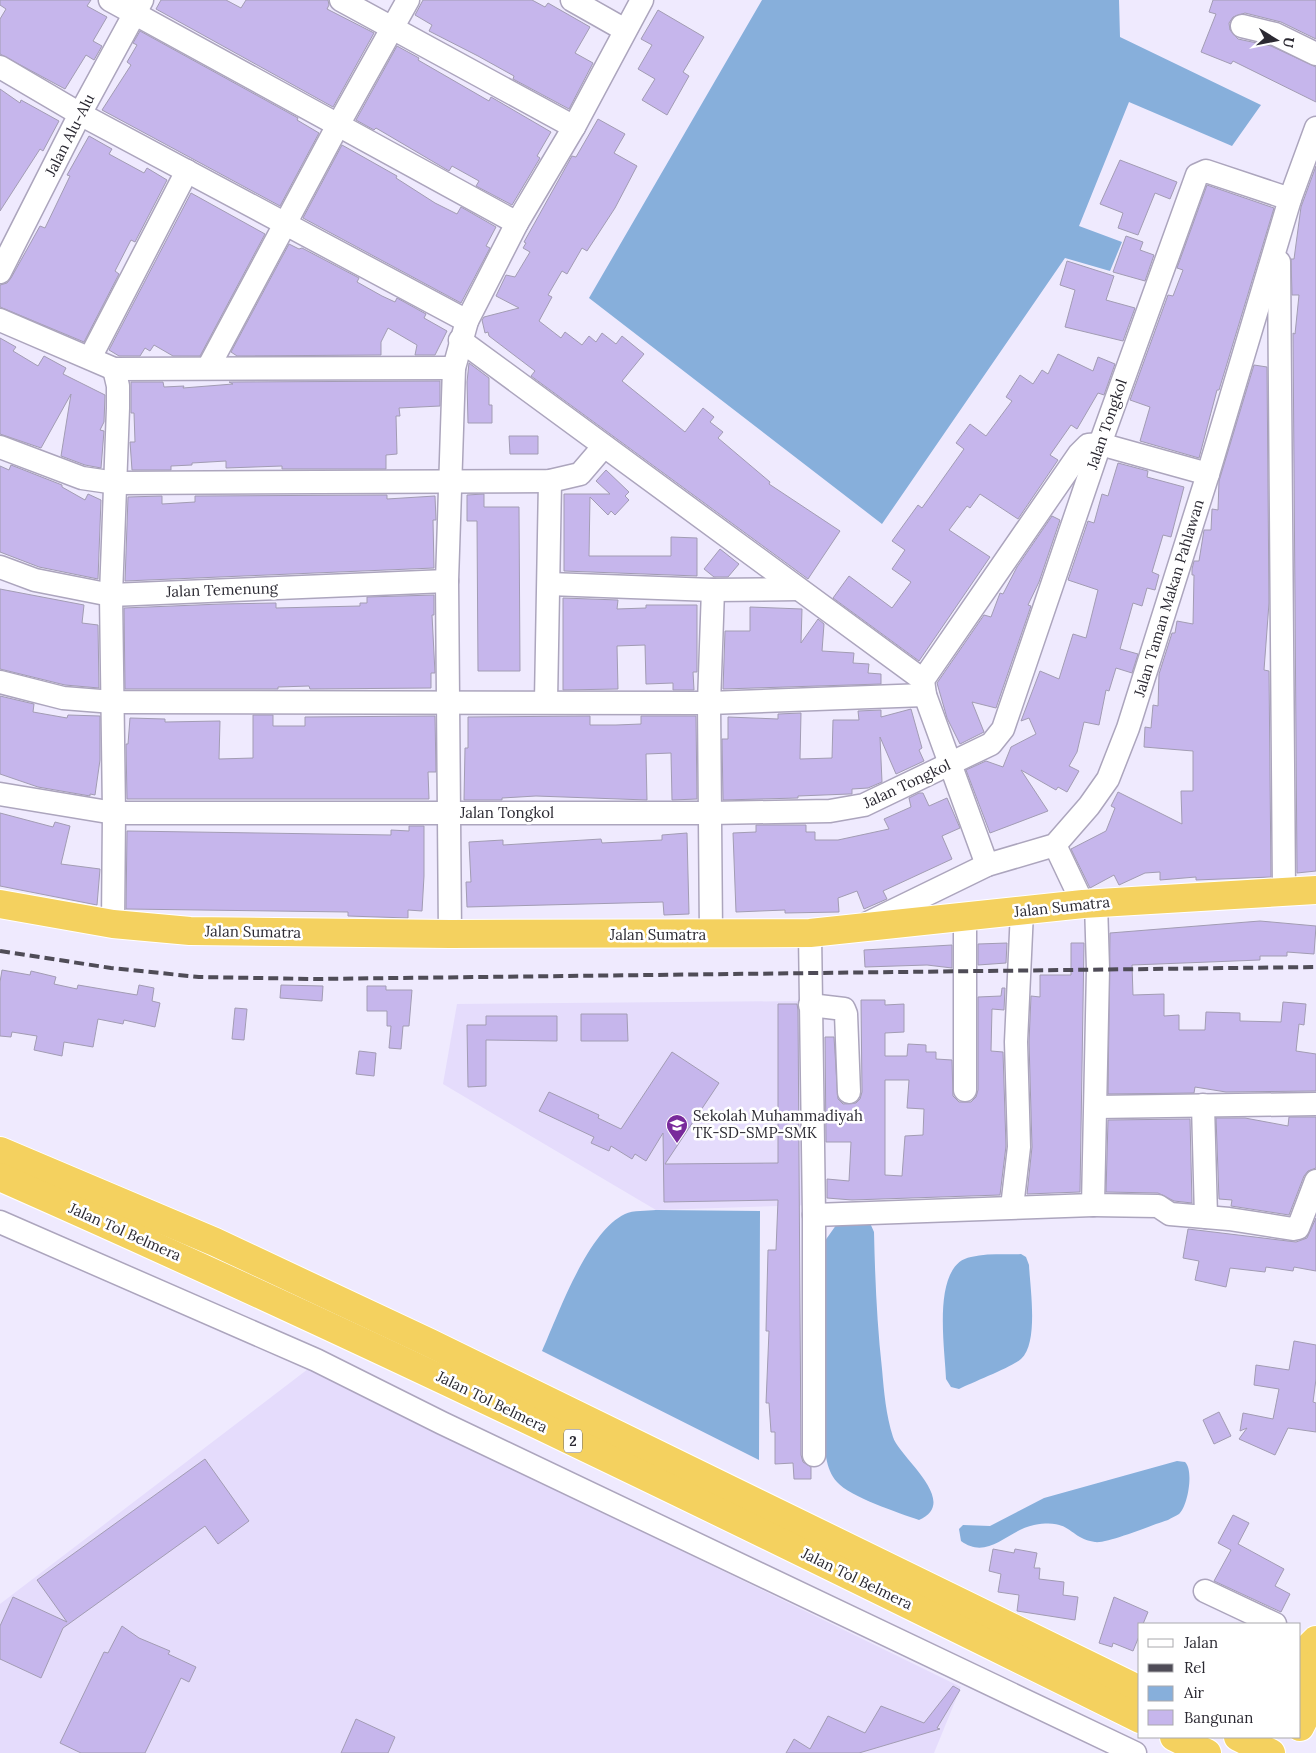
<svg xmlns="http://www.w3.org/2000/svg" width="1316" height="1753" font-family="Lora,serif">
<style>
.built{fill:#e5dcfc}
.water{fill:#87afdb}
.building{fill:#c6b6ec;stroke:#a29cb3;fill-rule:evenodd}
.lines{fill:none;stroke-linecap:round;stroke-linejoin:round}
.minor-casing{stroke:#aca5bd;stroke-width:25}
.highway-casing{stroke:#fff;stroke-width:30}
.minor{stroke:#fff;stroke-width:22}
.highway{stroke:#f4d15f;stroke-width:28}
.rail{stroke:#4f4c57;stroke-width:4;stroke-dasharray:10 5;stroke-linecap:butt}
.labels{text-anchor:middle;stroke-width:5;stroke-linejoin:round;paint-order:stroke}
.shield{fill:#fff;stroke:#6b6970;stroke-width:1}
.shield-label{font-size:14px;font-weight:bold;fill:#2b2932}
.street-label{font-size:15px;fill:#2b2932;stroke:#fff}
.poi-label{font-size:15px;fill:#2b2932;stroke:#fff;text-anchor:start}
</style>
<rect width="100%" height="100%" fill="#efeafe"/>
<g class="built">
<polygon points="807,1001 811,1205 656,1210 443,1084 457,1004"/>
<polygon points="308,1369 961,1687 934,1753 0,1753 0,1604"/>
</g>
<g class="water">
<polygon points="762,0 1119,0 1120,37 1261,105 1232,146 1129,102 1079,226 1122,242 1110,271 1065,258 882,524 589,298"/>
<path d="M656,1210l104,1 -1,249 -217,-109c17,-38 45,-119 83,-137 8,-4 22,-3 31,-4z"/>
<path d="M839,1221l31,2 4,9c1,46 3,92 8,137 2,23 4,46 11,68 6,20 68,65 26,83 -20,-7 -69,-23 -82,-38 -12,-13 -12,-33 -13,-49l-2,-188z"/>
<path d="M1021,1254l5,3 3,8c1,22 10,78 -8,94 -9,8 -48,23 -62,30l-8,-2 -5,-8c-1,-31 -15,-115 25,-122 16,-4 34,-2 50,-3z"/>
<path d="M1177,1461l8,1c9,8 3,44 -6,52 -3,2 -8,4 -11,6 -14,4 -61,24 -73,22 -27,-4 -23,-24 -61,-17 -26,5 -46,36 -73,16l-2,-12 4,-4 27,1 54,-28z"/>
</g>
<g class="building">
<polygon points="0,0 91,0 87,6 107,17 93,41 102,46 94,60 86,55 65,89 0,54 0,19 6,9 0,5"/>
<polygon points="161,0 226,0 241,8 246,0 328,0 329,5 327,9 374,33 333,107 156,9"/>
<polygon points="423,0 532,0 545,7 548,3 590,27 575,53 593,63 569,109 513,79 514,76 478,56 429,31 432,25 415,15"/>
<polygon points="1213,0 1316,0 1316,39 1281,22 1245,13 1233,17 1229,23 1230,30 1238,39 1271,46 1316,67 1316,102 1233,61 1231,64 1201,52 1216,14 1209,12"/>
<polygon points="658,10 704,37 683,72 689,76 667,115 642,100 655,79 638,69 652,45 641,39"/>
<polygon points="140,31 298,118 297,120 319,133 280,206 102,110 131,65 127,62 137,45 133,43"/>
<polygon points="397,46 419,58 418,60 489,101 491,97 551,132 537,156 540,158 512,205 476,186 479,181 452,166 449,171 376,128 374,130 356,120"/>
<polygon points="0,89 20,103 21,100 59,121 43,151 40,149 0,211"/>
<polygon points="598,119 625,134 614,153 637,166 615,208 587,251 582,248 567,274 562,271 548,295 552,297 539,321 561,338 565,332 582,345 589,336 596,342 602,333 616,344 622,336 644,354 622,381 685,432 703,408 714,417 710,422 723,432 718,438 770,482 769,484 840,531 808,579 531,376 535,371 489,336 488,332 485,333 482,320 484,317 519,308 496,296 506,275 515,277 530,252 523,248 526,243 524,242 572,156 576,157"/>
<polygon points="89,136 112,149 109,154 144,173 147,168 167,180 135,242 131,240 115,271 119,274 84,342 0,307 0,285 7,283 11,278 40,226 45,228 70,176 67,175"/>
<polygon points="342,145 397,176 396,178 435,203 457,214 461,207 496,227 486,246 490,248 461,303 303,218"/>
<polygon points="1120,160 1177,182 1170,199 1155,193 1138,235 1118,228 1123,213 1100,204"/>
<polygon points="1316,166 1316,871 1297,873 1293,333 1295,334 1299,295 1292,295 1291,259 1294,259 1301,207"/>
<polygon points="1207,185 1274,208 1219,390 1217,390 1199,458 1140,441 1150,407 1130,400 1168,295 1173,296 1183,270 1177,268"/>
<polygon points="191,193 265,234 200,356 173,356 154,345 150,351 145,348 140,356 119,356 109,350"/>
<polygon points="1126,236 1143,242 1140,250 1154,255 1145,281 1113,272"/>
<polygon points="289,244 299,249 302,248 359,278 357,282 382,296 395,302 397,298 426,314 424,318 447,331 435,355 415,355 417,345 388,328 381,342 381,355 237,356 231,352"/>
<polygon points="1067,261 1114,276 1106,300 1135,308 1123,341 1065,327 1075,290 1060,285"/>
<polygon points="0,338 16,347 13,351 38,366 44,356 66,368 63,374 105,395 104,422 100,430 104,431 101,468 85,465 61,456 71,394 41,448 0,434"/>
<polygon points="1058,354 1093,371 1098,357 1115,364 1104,395 1098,393 1077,429 1071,425 1050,455 1058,460 1018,519 980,494 970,508 967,506 949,530 990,557 919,661 833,598 849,576 892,608 911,582 892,569 905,550 892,541 918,505 922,508 964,449 956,443 970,424 986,436 1012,401 1006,397 1020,375 1033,384 1042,370 1048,374"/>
<polygon points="469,363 489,378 489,405 492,405 492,423 468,423 467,382"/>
<polygon points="1254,365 1267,367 1269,603 1264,670 1269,671 1271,877 1196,880 1196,877 1160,880 1160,872 1145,873 1119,885 1114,875 1090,888 1071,849 1106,831 1115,808 1111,806 1118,792 1182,824 1181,791 1193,791 1193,751 1144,747 1145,727 1151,728 1153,705 1158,706 1159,674 1172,633 1175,633 1177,621 1193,624 1194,575 1192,575 1192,569 1194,561 1199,561 1204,530 1211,530 1212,509 1218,510 1219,481"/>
<polygon points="440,381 440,406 399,408 400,416 396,416 397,454 386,455 386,469 282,469 282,466 226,468 226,461 192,463 192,465 171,466 171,470 132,470 130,442 135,442 134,413 131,413 131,382 163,382 164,387 184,386 183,388 233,384 229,382"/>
<polygon points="509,436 538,436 538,454 510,454"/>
<polygon points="1118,463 1148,471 1147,477 1184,487 1171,537 1163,535 1152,572 1159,575 1155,590 1147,588 1142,606 1133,603 1120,649 1138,654 1132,673 1116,668 1109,691 1106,690 1099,725 1084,722 1077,752 1069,766 1079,771 1067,792 1058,787 1056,790 1021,770 1048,811 990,833 966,770 986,761 1003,767 1011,747 1036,734 1029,718 1021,721 1040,671 1059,679 1073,634 1086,638 1098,590 1068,580 1088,521 1094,523 1102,494 1108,496"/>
<polygon points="11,465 62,485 62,487 85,500 88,494 101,500 98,579 39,567 0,552 0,466 9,470"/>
<polygon points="606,470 629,492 625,496 629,500 615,515 611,511 608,515 590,497 589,556 671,556 671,537 697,538 697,576 564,571 564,494 610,494 596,481"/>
<polygon points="484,494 484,507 519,507 520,671 478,671 477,521 467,521 467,495"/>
<polygon points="387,495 387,499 435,496 436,520 433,520 434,568 125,581 128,497 162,496 162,504 195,502 195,496"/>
<polygon points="1052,516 1060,520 1039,582 1028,605 1031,606 996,708 972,702 984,732 960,744 947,718 937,683 984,615 991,617 1000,593 1003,594 1017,567"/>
<polygon points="720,549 739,564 728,577 714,577 704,569"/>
<polygon points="0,589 84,605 82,623 98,625 99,688 65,685 0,669"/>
<polygon points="434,595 434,615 432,615 435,673 431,673 431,688 310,689 309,686 278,687 278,689 125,689 124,608 221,604 276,603 276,608 360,606 360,603 367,603 367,597"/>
<polygon points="563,598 618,600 617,609 646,608 646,605 697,605 697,672 693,672 694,690 673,690 673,683 646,684 645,645 617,646 618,689 563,690"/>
<polygon points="750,607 802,609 801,643 818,619 824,624 822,651 854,653 853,663 869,664 868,673 881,674 881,684 723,689 725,631 750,631"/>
<polygon points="0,696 34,704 33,712 67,718 68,715 100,716 100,760 95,795 90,794 90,796 38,787 0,774"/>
<polygon points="911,709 922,748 919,750 924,761 896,774 880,737 882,782 868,788 852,789 852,794 849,794 798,796 798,798 723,800 722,739 728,739 728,717 778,719 778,714 801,713 800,759 832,758 833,720 859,720 858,711 881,710 881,717"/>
<polygon points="253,715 273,715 273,726 305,726 305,717 435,716 436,772 428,772 429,799 127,799 126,744 128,744 130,718 165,719 165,722 220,721 219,759 253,758"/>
<polygon points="590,716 590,725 616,725 641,724 641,716 696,716 697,799 672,800 671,753 646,754 647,800 536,796 502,798 502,800 464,800 465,748 468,748 468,717"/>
<polygon points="919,793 923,793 929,806 947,798 960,828 942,836 952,859 883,891 887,899 864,909 857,891 838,898 839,912 785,913 785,910 736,912 733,833 756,832 756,825 806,825 806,832 815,832 815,840 838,840 889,829 884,819 911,807 909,798"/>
<polygon points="0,813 53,827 55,822 70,826 61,864 100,869 97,905 0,886"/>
<polygon points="409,826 424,826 424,876 422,911 408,910 408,918 348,916 348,912 126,909 127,831 391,835 391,830 409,831"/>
<polygon points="687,833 689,914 664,915 663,902 467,907 466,882 471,882 469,842 503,840 503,845 601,839 602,843 662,840 662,835"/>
<polygon points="1260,921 1316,926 1314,954 1287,952 1287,956 1260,956 1260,960 1132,965 1133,995 1164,994 1164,1016 1179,1015 1179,1030 1205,1030 1206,1012 1240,1013 1240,1021 1281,1022 1283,1002 1306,1004 1304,1025 1299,1024 1296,1051 1316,1054 1316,1091 1226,1092 1195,1087 1194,1093 1108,1094 1110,933"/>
<polygon points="1007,943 1006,963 978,965 978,944"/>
<polygon points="1071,943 1084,943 1080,1192 1027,1194 1032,1147 1029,1042 1031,996 1040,997 1040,975 1071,975"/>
<polygon points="952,945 952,968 927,965 865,967 864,950"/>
<polygon points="2,970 30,975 31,971 56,977 54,984 77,989 78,985 137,995 139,985 154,988 152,1001 160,1003 155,1027 124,1020 123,1024 98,1019 93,1047 64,1042 62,1056 34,1050 37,1036 12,1032 11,1037 0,1036 0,982"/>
<polygon points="281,985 323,986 322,1001 280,998"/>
<polygon points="367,986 386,986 386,990 412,990 409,1026 403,1026 401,1049 389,1048 391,1026 387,1026 387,1011 367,1011"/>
<path d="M1002,988h3l-1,22 -12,-1 -1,42 12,1 3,94 -6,49 -148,5 -25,-2v-19l22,2 2,-39h-25l-1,-105h9l4,62 5,5 13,-1 4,-4 2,-7 -1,-92h24v5l19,-1v28l-19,1v23h22l1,-12 18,1v7h10v7l16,1 1,36 6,6h12l5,-5 2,-7v-93l23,-1zM885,1080h24l-2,28 17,1 -1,26 -18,1 -3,40 -17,-1z"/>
<polygon points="778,1004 797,1004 798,1010 801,1455 803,1462 811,1467 811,1479 794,1479 793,1463 775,1464 775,1432 771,1432 769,1403 766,1403 769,1331 766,1331 768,1250 776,1250 778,1200 664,1202 663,1133 646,1161 635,1154 632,1159 611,1146 609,1151 591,1143 594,1137 539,1111 549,1092 599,1115 598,1118 621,1129 672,1052 719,1083 665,1164 778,1163"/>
<polygon points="235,1008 247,1009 244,1040 232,1039"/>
<polygon points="581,1014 627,1014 628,1041 581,1041"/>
<polygon points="486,1016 557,1016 557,1041 486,1040 486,1086 468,1087 467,1025 486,1025"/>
<polygon points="359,1051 376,1053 374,1076 356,1074"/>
<polygon points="1289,1117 1316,1117 1316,1168 1308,1171 1304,1176 1289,1215 1231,1206 1232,1200 1219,1199 1216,1118 1245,1118 1288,1126"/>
<polygon points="1190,1119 1192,1203 1174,1201 1158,1193 1106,1192 1108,1120"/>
<polygon points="1316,1218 1316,1271 1294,1267 1293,1271 1266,1267 1265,1272 1230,1268 1226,1287 1195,1280 1199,1261 1183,1258 1188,1229 1296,1242 1307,1238"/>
<polygon points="1294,1341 1316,1345 1316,1379 1313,1402 1316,1403 1316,1432 1288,1428 1275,1455 1239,1439 1247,1428 1240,1431 1243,1413 1273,1419 1279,1389 1254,1385 1256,1365 1289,1370"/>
<polygon points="1219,1412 1231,1436 1214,1444 1203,1420"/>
<polygon points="205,1459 249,1521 218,1544 205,1526 63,1628 41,1678 0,1659 0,1626 13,1597 67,1622 37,1580"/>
<polygon points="1233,1515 1249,1523 1238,1544 1284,1569 1275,1586 1290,1594 1281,1612 1214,1581 1231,1550 1218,1543"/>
<polygon points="993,1549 1014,1553 1015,1549 1037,1553 1034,1568 1040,1568 1039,1579 1064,1582 1063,1595 1078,1597 1075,1620 1017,1611 1019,1595 998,1592 1001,1574 989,1571"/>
<polygon points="1114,1597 1148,1612 1143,1624 1140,1624 1140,1634 1133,1651 1113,1643 1112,1647 1099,1643"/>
<polygon points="122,1626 139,1638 170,1651 168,1654 196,1667 189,1682 181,1678 145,1753 81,1753 60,1743 104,1652 108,1653"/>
<polygon points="953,1686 960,1690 937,1728 940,1729 859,1753 786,1753 794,1739 810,1749 828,1716 865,1733 881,1706 924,1723"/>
<polygon points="356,1719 395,1737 388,1753 341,1753"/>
</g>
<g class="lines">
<g class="minor-casing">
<g id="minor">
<polyline points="110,0 517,223"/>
<polyline points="341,0 574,127"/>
<polyline points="572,0 625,30"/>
<polyline points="1242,26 1275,34 1316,54"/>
<polyline points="0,67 80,114 467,321"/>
<polyline points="1279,262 1284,891"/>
<polyline points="0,272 80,114 142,0"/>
<polyline points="0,320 114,369 454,368"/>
<polyline points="460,340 923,680"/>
<polyline points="90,358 187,171"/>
<polyline points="208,368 338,125 408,0"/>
<polyline points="0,447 82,478 116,483 550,481 580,474 604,446"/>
<polyline points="0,567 35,580 111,595 447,581"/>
<polyline points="549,584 713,590 798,589"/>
<polyline points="0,682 63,698 113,702 709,703 925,695"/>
<polyline points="546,701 550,481"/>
<polyline points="0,794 114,813 710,813 830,811 864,805 991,744 1003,729 1100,444 1197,175 1206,171 1290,199"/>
<polyline points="1055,845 1083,904"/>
<polyline points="987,865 925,695 923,680 1079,454 1088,445 1100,444 1208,474"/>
<polyline points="1096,903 1098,969 1093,1205 1158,1206 1170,1214 1229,1219 1293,1229 1298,1228 1300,1223 1316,1181"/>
<polyline points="868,923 987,865 1055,845 1089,806 1108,779 1128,728 1208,474 1290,199 1316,128"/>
<polyline points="113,924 114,813 111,595 118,408 118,386 114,369"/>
<polyline points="810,933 814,1215 814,1455"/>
<polyline points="450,934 447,581 454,368 467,321 517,223 574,127 642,0"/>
<polyline points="711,935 709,703 713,590"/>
<polyline points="810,1005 844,1009 846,1014 849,1092"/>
<polyline points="965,1090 965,918"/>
<polyline points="1203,1105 1206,1217"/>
<polyline points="1096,1107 1316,1104"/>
<polyline points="1012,1207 1019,1147 1016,1042 1022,911"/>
<polyline points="814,1215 1093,1205"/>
<polyline points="0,1222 316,1360 442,1423 1135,1753"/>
<polyline points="1205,1591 1275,1624"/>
</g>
</g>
<g class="highway-casing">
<g id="highway">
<polyline points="0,904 113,924 190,931 450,934 810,933 1083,904 1316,890"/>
<polyline points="0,1151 215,1242 430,1343 1140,1690"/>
<path d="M0,1177c385,170 763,355 1140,542"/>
<polyline points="1300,1656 1316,1640"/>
<polyline points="1300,1696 1316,1664"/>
<polyline points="1300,1727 1316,1696"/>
<polyline points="1174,1737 1207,1753"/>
<polyline points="1238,1737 1271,1753"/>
</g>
</g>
<use href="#minor" class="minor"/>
<use href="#highway" class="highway"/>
<polyline class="rail" points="0,951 111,968 199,977 315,979 1316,967"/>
</g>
<defs>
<g id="school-pin" transform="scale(1.125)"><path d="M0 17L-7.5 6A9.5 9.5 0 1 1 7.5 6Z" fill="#792a9b" stroke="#fff"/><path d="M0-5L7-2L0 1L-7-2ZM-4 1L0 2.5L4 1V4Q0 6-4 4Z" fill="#fff"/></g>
</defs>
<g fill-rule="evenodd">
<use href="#school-pin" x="677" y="1125"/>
</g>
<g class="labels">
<rect class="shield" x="564" y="1429.5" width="18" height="23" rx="4"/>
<g class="shield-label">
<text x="573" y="1446">2</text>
</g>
<g class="street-label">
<text transform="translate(70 135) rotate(-63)" y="5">Jalan Alu-Alu</text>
<text transform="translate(1107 424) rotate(-71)" y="5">Jalan Tongkol</text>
<text transform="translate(222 590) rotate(-2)" y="5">Jalan Temenung</text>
<text transform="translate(1169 598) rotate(-73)" y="5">Jalan Taman Makan Pahlawan</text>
<text transform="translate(907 784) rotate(-25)" y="5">Jalan Tongkol</text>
<text x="507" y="818">Jalan Tongkol</text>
<text transform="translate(1062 907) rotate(-6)" y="5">Jalan Sumatra</text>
<text transform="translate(253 932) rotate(1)" y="5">Jalan Sumatra</text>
<text x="658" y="940">Jalan Sumatra</text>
<text transform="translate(125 1232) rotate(24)" y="5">Jalan Tol Belmera</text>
<text transform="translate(492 1402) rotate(26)" y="5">Jalan Tol Belmera</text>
<text transform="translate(857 1579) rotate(26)" y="5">Jalan Tol Belmera</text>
</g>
<g class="poi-label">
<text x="693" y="1121">Sekolah Muhammadiyah<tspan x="693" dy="17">TK-SD-SMP-SMK</tspan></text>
</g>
</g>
<rect x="1138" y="1623" width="162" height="115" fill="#ffffff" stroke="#aaa9ad"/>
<rect x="1148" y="1639" width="25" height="8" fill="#ffffff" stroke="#aaa9ad"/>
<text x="1184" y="1648" font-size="15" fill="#2b2932">Jalan</text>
<rect x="1148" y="1664" width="25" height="8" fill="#4f4c57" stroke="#aaa9ad"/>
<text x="1184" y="1673" font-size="15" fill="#2b2932">Rel</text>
<rect x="1148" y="1686" width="25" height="15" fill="#87afdb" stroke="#aaa9ad"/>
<text x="1184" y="1698" font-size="15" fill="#2b2932">Air</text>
<rect x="1148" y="1710" width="25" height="15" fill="#c6b6ec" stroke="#aaa9ad"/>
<text x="1184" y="1723" font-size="15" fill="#2b2932">Bangunan</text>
<g transform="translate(1276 40) rotate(100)" stroke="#ffffff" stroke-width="4" paint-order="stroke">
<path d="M0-4L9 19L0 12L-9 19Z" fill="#2b2932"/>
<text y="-8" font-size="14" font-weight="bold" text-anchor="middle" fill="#2b2932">U</text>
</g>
</svg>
